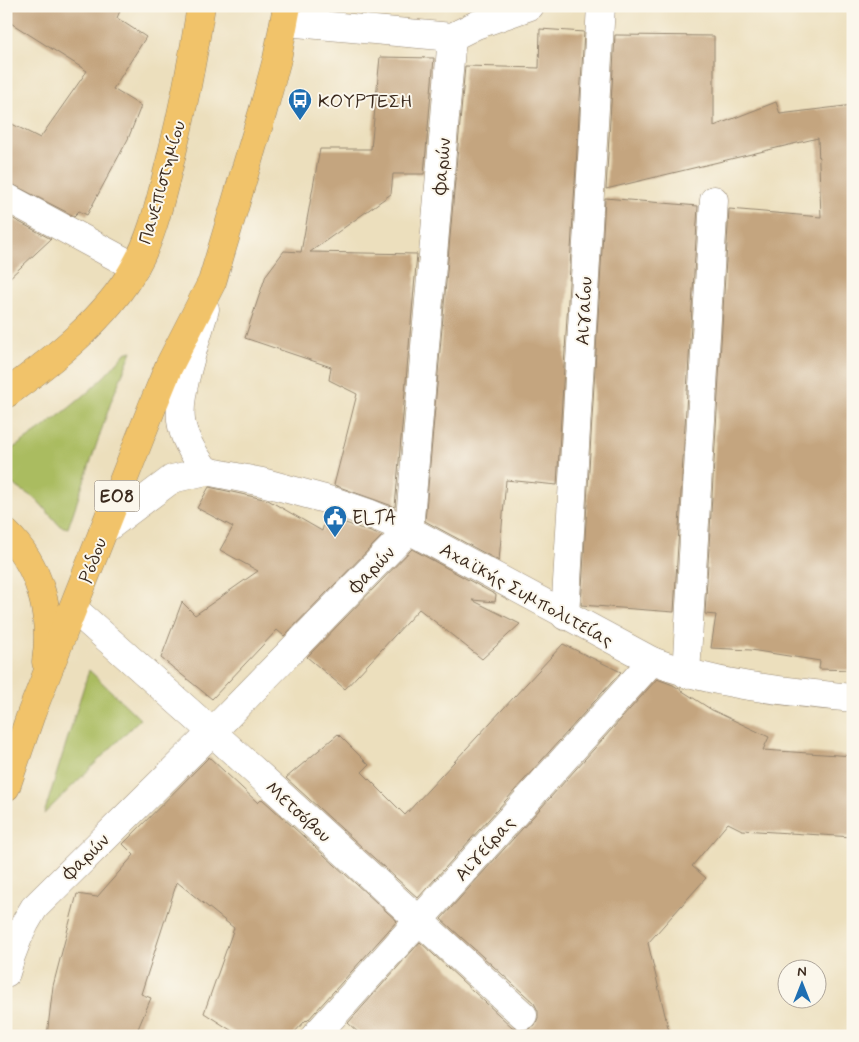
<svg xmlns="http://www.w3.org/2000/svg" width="859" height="1042" font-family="Mynerve,sans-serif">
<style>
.green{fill:#aabc60;stroke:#72733f}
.building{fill:#c4a57f}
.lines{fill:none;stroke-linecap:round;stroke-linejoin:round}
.minor-casing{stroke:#94846e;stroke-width:29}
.major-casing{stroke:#94846e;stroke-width:29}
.minor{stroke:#fff;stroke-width:28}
.major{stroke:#f1c36a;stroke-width:28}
.labels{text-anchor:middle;stroke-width:4;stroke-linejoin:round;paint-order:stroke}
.shield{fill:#fbf7ec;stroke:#75685c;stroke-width:1}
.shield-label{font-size:18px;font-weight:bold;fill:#3b2a1e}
.poi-label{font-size:19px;fill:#3b2a1e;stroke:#fbf7ec;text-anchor:start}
.street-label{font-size:19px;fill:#3b2a1e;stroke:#fbf7ec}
</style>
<rect width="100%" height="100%" fill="#fbf7ec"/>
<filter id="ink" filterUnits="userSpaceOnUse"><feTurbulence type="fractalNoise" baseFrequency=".02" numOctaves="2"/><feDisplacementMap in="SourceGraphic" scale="10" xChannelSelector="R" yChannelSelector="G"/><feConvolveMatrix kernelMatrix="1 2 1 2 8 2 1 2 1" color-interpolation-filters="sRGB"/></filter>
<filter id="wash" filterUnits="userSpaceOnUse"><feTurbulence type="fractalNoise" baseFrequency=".0096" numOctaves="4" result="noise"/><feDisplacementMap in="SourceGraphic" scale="20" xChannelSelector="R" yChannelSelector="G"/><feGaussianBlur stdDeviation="1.12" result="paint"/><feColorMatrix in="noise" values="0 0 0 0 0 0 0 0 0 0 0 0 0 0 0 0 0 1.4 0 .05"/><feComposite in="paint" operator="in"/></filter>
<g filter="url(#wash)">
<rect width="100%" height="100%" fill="#ecdfbd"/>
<g class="green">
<path d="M132,351l-20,48 -44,129 -8,-2 -23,-26 -31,-20v-27c47,-32 83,-56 119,-100z"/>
<polygon points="89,670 140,719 44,814"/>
</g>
<g id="blocks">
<g class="building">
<polygon points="6,6 122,6 117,18 146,37 113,89 141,106 128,139 87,215 79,211 74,216 6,181 6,121 40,138 87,71 6,20"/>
<polygon points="540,29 584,32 557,485 506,480 499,561 425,521 465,66 539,68"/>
<polygon points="615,35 714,36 714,126 776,102 780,114 853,105 853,670 819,669 820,661 751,650 711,648 716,615 705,614 729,209 821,217 818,138 606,189"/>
<polygon points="380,57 434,58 424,174 393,174 391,194 310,252 417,254 395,507 334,485 357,394 329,380 331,367 245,338 266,275 284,251 301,252 320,149 371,149"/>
<polygon points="605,198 698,206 674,612 581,605"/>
<polygon points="6,215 51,239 6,281"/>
<polygon points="209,487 268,500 322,531 326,516 382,536 284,636 277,630 212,699 161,658 182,602 195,615 258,571 220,550 233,527 197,508"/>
<polygon points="412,549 496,595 495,602 472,600 520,624 482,659 419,609 345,689 307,657"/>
<polygon points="563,644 621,672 418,898 286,778 338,734 369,765 362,772 405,815"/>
<polygon points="657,679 673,685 712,710 769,737 763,750 853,756 853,837 742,830 728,823 692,866 706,878 648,943 670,1036 362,1036 348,1023 420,942 512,1027 519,1030 527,1030 535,1025 538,1018 538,1011 534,1003 441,919"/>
<polygon points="209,757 258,803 262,799 397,921 307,1021 306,1020 291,1036 240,1036 204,1013 234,928 177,882 141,994 151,998 135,1036 47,1036 53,986 77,894 97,897 134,855 123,844"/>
</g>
</g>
</g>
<g filter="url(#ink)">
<use href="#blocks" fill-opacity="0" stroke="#94846e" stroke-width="1"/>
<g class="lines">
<g class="minor-casing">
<g id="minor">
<polyline points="285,22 452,37 476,25 530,6"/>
<polyline points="6,197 135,267"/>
<path d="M205,309c-8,30 -30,88 -23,117 4,17 14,31 24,45"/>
<path d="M103,531l69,-52 34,-8 56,11 74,20 32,11 41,17 243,131c65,25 132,30 201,37"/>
<polyline points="74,609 212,732 523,1015"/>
<polyline points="565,616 601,6"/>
<polyline points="686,674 714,200"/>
<path d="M6,973c6,-23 15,-45 28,-65l178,-176 197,-202 43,-493"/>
<polyline points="315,1036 652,661"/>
</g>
</g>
<g class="major-casing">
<g id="major">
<path d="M6,394c48,-35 100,-75 129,-127 18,-31 25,-67 34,-101 13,-52 24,-106 32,-160"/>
<path d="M6,533c34,32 47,82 40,129"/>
<polyline points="6,787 31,714 153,405 169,366 212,282 263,111 277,59 287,6"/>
</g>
</g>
<use href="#minor" class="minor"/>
<use href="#major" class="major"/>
</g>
</g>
<defs>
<g id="bus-pin" transform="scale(1.25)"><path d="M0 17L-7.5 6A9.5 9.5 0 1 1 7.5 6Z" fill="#1f6fb2" stroke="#fbf7ec"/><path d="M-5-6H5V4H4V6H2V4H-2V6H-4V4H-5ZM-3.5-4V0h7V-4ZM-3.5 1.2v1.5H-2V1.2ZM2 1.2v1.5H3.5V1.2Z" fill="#fff"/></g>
<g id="civic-pin" transform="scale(1.25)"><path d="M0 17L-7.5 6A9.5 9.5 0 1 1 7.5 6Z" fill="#1f6fb2" stroke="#fbf7ec"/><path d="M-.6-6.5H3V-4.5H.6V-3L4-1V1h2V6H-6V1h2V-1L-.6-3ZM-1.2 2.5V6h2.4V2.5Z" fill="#fff"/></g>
</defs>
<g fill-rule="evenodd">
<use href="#bus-pin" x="300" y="100"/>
<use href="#civic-pin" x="335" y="517"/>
</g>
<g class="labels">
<rect class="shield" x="94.5" y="480.5" width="45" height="31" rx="4"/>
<g class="shield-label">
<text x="117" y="502">ΕΟ8</text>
</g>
<g class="poi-label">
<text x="318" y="107">ΚΟΥΡΤΕΣΗ</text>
<text x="352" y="524">ELTA</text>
</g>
<g class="street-label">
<text transform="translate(441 166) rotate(-85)" y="7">Φαρών</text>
<text transform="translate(161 182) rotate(-74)" y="7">Πανεπιστημίου</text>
<text transform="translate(583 311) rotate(-87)" y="7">Αιγαίου</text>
<text transform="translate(92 560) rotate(-70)" y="7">Ρόδου</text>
<text transform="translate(371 569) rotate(-46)" y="7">Φαρών</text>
<text transform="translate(527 594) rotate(29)" y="7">Αχαϊκής Συμπολιτείας</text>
<text transform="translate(299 811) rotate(42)" y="7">Μετσόβου</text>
<text transform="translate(484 848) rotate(-48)" y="7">Αιγείρας</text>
<text transform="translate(85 856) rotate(-44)" y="7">Φαρών</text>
</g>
</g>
<rect width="859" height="1042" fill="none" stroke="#fbf7ec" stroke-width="25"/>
<g transform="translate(802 984)"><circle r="24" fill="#fbf7ec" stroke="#aea59a"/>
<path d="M0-4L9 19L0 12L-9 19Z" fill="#1f6fb2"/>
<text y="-8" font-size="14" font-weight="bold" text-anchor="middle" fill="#3b2a1e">N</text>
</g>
</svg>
